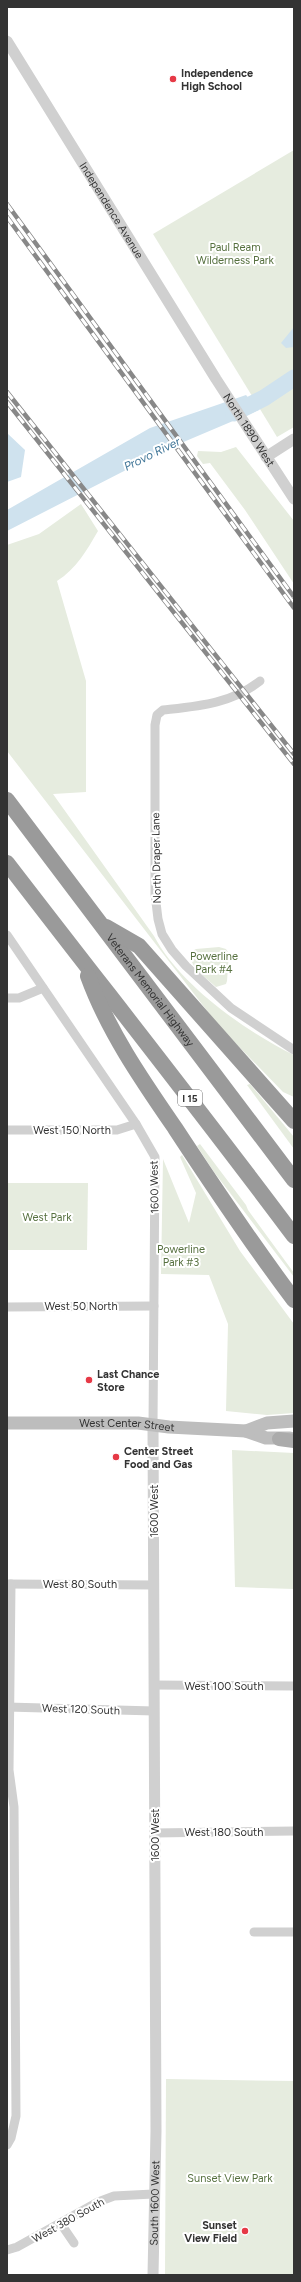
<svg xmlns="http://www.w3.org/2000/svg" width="301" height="2282" font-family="Figtree,sans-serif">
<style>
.green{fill:#e6ecdf}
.water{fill:#cfe2ee}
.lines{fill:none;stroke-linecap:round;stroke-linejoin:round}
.river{stroke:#cfe2ee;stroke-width:17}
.minor{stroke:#d0d0d0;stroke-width:9}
.tertiary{stroke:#d0d0d0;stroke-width:11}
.secondary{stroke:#bdbdbd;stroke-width:13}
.primary{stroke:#ababab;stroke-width:14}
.motorway{stroke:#9a9a9a;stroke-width:16}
.rail-casing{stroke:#888;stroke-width:4.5}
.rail{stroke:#fff;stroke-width:3;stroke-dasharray:9;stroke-linecap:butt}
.poi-dot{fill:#e63946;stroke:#fff;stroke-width:1.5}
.labels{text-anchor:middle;stroke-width:4;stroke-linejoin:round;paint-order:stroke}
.shield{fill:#fff;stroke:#707070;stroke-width:1}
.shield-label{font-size:10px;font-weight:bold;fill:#333}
.poi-label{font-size:11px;font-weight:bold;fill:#333;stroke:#fff;text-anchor:start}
.street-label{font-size:11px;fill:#333;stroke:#fff}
.park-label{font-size:11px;fill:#56703f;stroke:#fff}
.water-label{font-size:12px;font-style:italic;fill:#3f7597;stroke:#fff}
</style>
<rect width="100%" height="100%" fill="#fff"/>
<g class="green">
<polygon points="294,150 294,427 277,437 153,234"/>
<polygon points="236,447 294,521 294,584 245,510 210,463 203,464 197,456 198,451 221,452"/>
<path d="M81,504l17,27c-11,19 -22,38 -41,50l29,100v111l-33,2 101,142c26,49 91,95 140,119v42l-11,-5 -65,-67 -211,-274v-206l32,-11z"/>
<path d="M219,947l7,2 3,5 -2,27 -1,3 -10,3c-9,-9 -29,-21 -25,-35l5,-3z"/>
<polygon points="250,1084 294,1137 294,1149 247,1085"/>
<polygon points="200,1144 246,1205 248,1210 294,1273 294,1277 214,1172 197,1146"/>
<polygon points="182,1155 240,1251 294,1324 294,1413 267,1415 226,1411 228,1324 209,1275 161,1274 163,1159 189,1223 196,1193 180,1157"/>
<polygon points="7,1183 88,1183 87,1250 7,1250"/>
<polygon points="232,1450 294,1453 294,1589 235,1587"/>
<polygon points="166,2079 294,2081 294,2275 165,2275"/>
</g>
<g class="water">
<polygon points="294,327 294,347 286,348 281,343"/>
<polygon points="246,395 259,410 167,449 7,531 7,510 150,428"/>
<polygon points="7,433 25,450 21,477 7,482"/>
</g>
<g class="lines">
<polyline class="river" points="234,413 264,398 294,378"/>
<g class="minor">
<path d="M260,681c-30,23 -61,25 -97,29l-6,5 -2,10v169l3,25 4,15 10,16 14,16 45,42 63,42"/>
<polyline points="7,935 136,1124 155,1157 153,1426"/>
<polyline points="7,998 19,998 43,988"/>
<polyline points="7,1130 117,1130 136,1124"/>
<polyline points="7,1307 154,1306"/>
<polyline points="7,1584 154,1585"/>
<polyline points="154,1685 294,1686"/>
<polyline points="7,1707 154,1711"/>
<polyline points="155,1833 294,1831"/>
<polyline points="254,1932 294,1932"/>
<polyline points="7,2145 11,2138 16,2116 14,1807 9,1770 11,1584"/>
<polyline points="61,2224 74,2243"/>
<polyline points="7,2250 17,2247 98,2202 114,2196 153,2194"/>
</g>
<g class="tertiary">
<path id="s1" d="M7,41l209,338 78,120"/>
<polyline points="266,457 294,439"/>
<path id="s2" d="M153,2275l3,-144 -3,-705"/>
</g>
<g class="secondary">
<path id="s3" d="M7,1423h131l31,4 77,4 20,7h24"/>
<polyline points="246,1431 267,1423 294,1421"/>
</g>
<polyline class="primary" points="279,1439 294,1441"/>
<g class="motorway">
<path id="s4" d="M7,800l287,380"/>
<path d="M7,863c96,125 193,247 287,373"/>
<polyline points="106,927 139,946 294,1121"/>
<path d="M88,976c20,55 54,104 87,152 38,58 77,116 119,172"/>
</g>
<g class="rail-casing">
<g id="rail">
<polyline points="7,204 294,597"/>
<polyline points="7,217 294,608"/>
<polyline points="7,392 294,754"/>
<polyline points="7,402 294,764"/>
</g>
</g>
<use href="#rail" class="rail"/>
</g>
<g class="poi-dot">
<circle cx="173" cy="79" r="4"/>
<circle cx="89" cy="1380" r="4"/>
<circle cx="116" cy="1457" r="4"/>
<circle cx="245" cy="2231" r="4"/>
</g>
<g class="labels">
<rect class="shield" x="178" y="1090" width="24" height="16" rx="3"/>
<g class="shield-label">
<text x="190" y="1102">I 15</text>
</g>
<g class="poi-label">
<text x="181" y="77">Independence<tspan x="181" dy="13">High School</tspan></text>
<text x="97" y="1378">Last Chance<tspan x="97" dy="13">Store</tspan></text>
<text x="124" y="1455">Center Street<tspan x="124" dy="13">Food and Gas</tspan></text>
<text x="237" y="2229" text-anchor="end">Sunset<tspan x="237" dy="13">View Field</tspan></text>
</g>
<g class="street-label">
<text dy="4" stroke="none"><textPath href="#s1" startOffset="199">Independence Avenue</textPath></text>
<text dy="4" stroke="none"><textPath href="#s1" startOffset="458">North 1890 West</textPath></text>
<text transform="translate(156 858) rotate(-91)" y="4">North Draper Lane</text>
<text dy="4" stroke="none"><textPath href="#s4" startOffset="238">Veterans Memorial Highway</textPath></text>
<text x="72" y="1134">West 150 North</text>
<text transform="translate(154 1187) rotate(-91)" y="4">1600 West</text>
<text x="81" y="1310">West 50 North</text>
<text dy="4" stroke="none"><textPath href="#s3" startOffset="120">West Center Street</textPath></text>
<text transform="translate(154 1511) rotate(-90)" y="4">1600 West</text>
<text x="80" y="1588">West 80 South</text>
<text x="224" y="1690">West 100 South</text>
<text transform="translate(81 1709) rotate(2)" y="4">West 120 South</text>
<text x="224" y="1836">West 180 South</text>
<text transform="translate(155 1835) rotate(-90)" y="4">1600 West</text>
<text dy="4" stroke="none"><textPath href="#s2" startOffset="72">South 1600 West</textPath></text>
<text transform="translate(68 2220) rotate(-29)" y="4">West 380 South</text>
</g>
<g class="park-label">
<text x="235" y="251">Paul Ream<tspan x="235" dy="13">Wilderness Park</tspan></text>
<text x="214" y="960">Powerline<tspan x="214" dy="13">Park #4</tspan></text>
<text x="47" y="1221">West Park</text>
<text x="181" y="1253">Powerline<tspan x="181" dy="13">Park #3</tspan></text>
<text x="230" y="2182">Sunset View Park</text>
</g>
<g class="water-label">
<text transform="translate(152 454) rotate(-26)" y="4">Provo River</text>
</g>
</g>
<rect width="301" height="2282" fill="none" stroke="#333333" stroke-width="16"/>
</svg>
